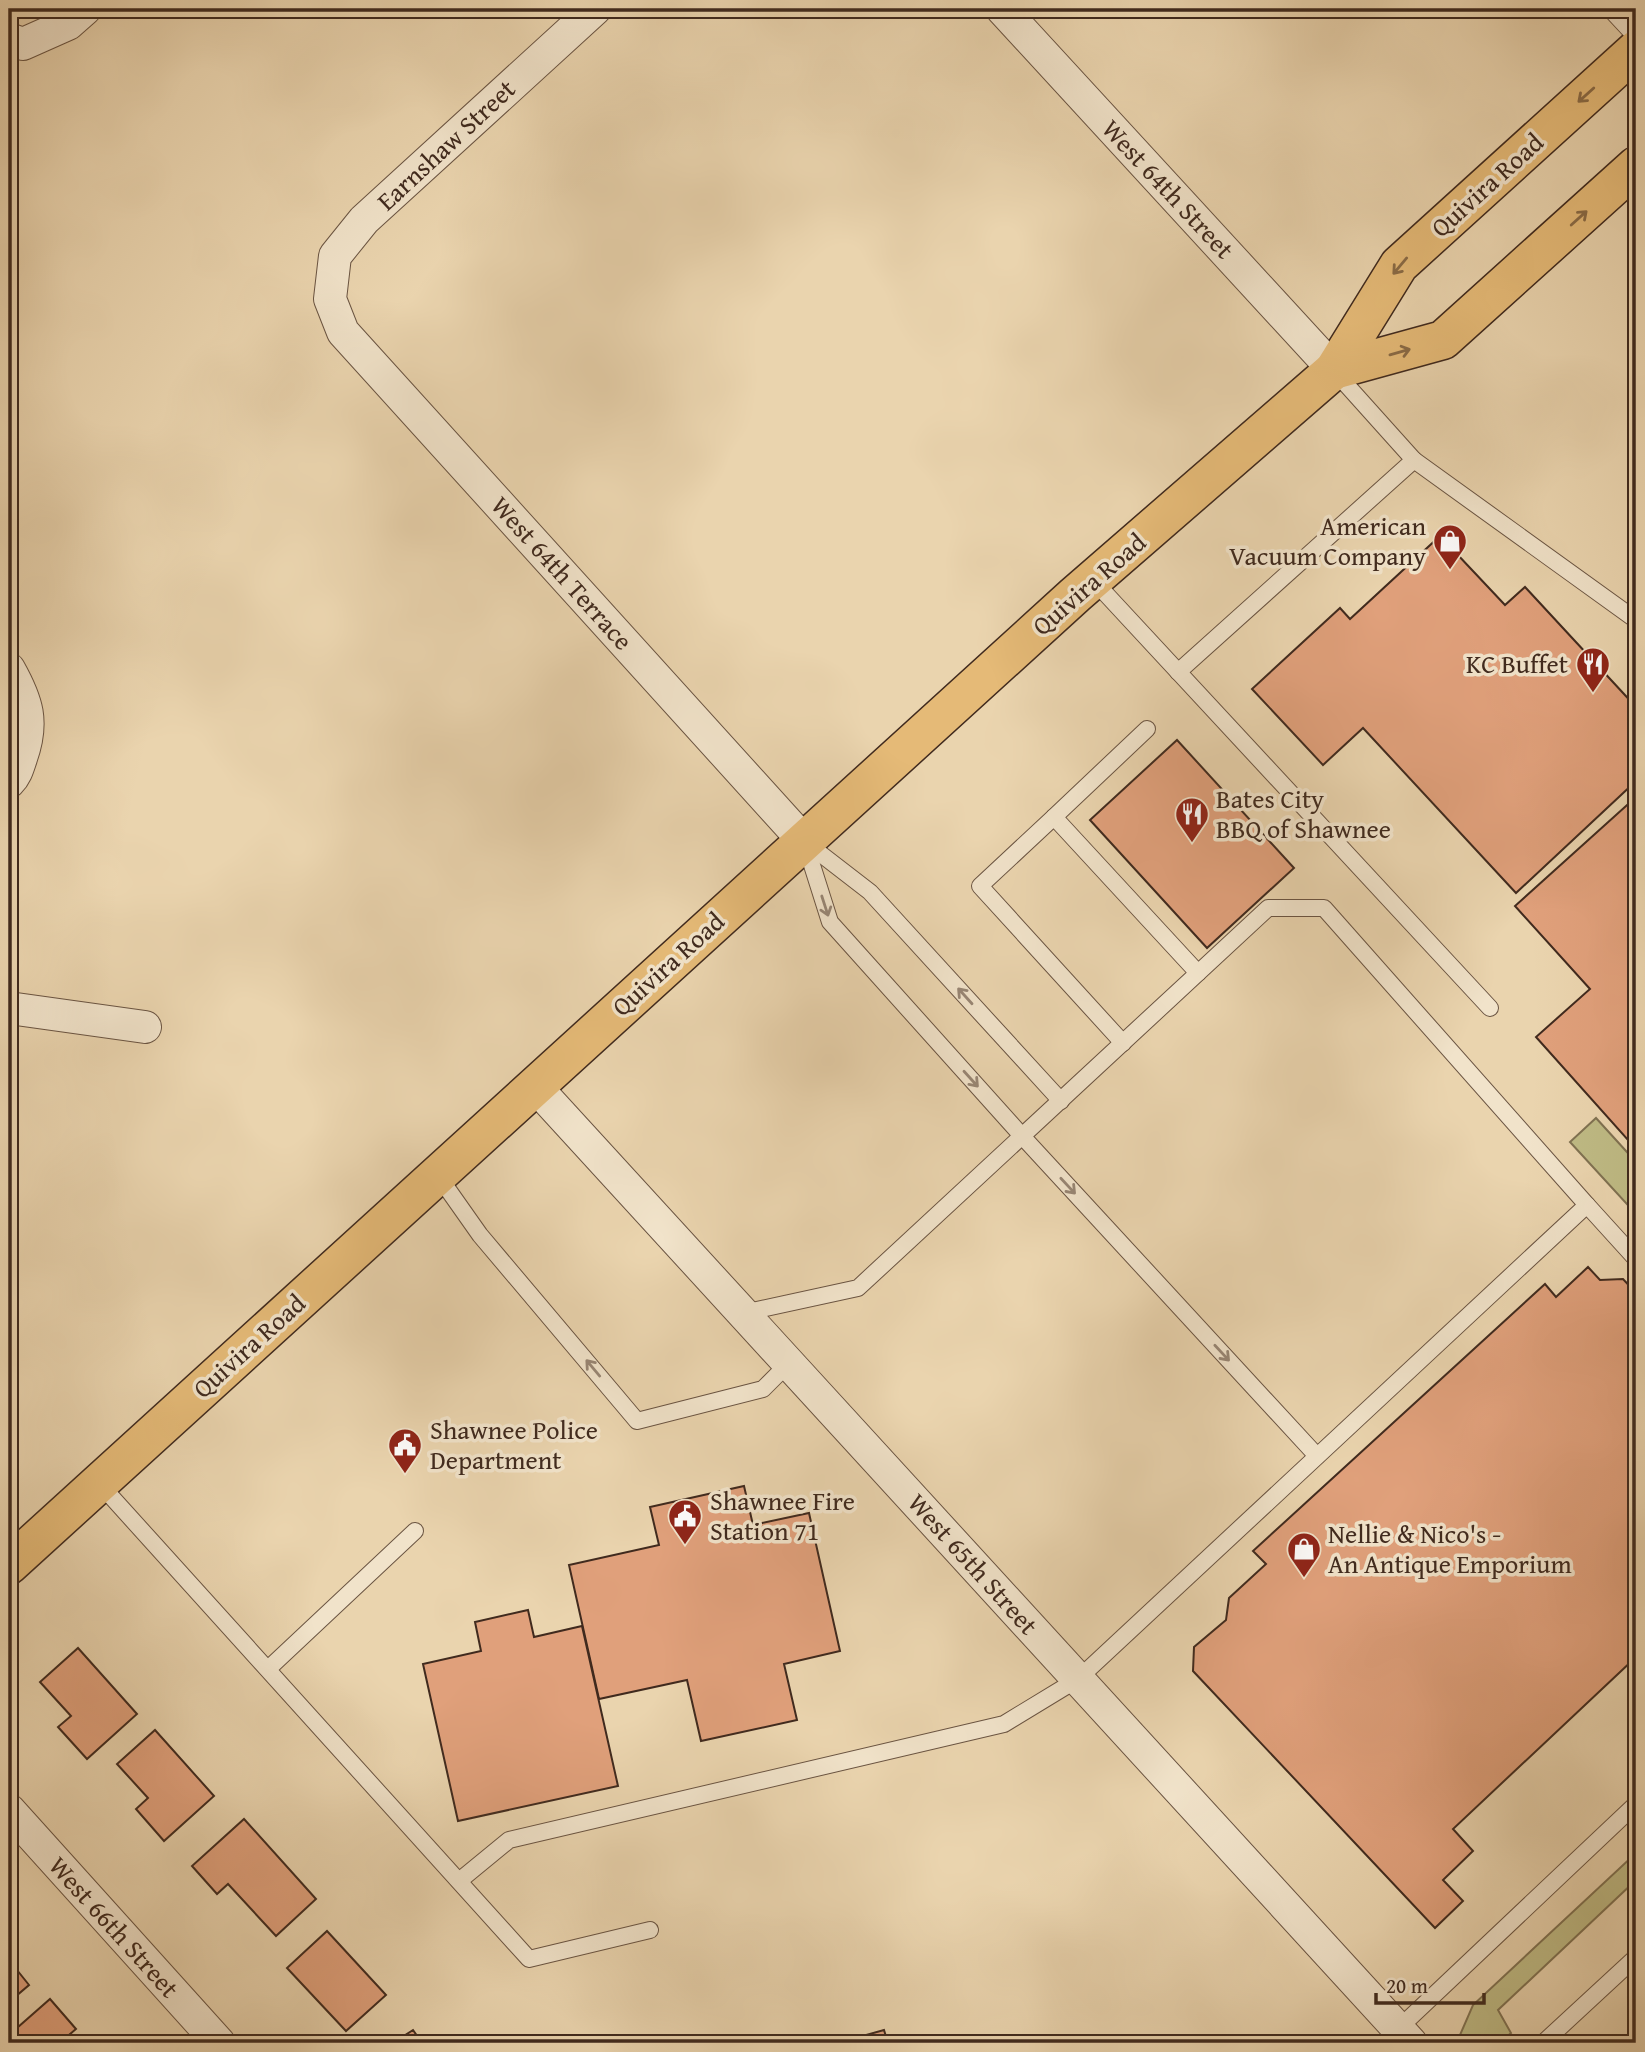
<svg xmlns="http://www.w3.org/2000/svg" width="1645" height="2052" font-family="'Gentium Book Plus',serif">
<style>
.green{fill:#bfbb85;stroke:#807252;stroke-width:2}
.building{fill:#e0a07b;stroke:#402a1e;stroke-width:2}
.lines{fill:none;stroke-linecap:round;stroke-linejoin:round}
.lane-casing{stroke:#6a5442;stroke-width:18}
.street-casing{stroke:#6a5442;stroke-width:34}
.primary-casing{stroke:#402a1e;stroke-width:41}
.lane{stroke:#f1e3ca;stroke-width:16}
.street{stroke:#f1e3ca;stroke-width:32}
.primary{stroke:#e5ba77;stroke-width:38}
.oneway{stroke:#8a6b46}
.oneway2{stroke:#988674}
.labels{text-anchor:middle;stroke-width:7;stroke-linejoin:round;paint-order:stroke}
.street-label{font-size:26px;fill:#402a1e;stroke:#f1e3ca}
.poi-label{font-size:26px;fill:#402a1e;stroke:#f1e3ca;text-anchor:start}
</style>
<rect width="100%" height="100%" fill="#ead4ae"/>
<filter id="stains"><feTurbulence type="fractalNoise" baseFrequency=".00286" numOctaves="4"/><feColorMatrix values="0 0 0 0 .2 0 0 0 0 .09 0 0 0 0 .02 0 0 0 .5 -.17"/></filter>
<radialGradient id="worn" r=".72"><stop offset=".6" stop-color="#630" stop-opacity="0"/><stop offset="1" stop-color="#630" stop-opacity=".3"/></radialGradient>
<g class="green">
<polygon points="1596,1118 1636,1162 1636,1214 1570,1142"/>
<polygon points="1636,1853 1636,1880 1498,2010 1511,2033 1500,2043 1469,2043 1460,2035 1473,2005"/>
</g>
<g class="building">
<polygon points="1440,536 1505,605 1525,587 1636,707 1636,781 1516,893 1363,728 1323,765 1252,689 1340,608 1350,619"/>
<polygon points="1177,740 1294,868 1207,948 1090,820"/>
<polygon points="1636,797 1636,1149 1536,1037 1590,989 1515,906"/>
<polygon points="1588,1267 1600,1280 1623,1279 1636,1293 1636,1657 1453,1829 1473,1851 1443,1880 1463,1901 1435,1928 1193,1671 1194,1647 1226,1620 1229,1598 1266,1564 1253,1551 1545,1284 1556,1297"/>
<polygon points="744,1486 753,1525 809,1513 840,1651 784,1664 797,1720 701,1741 687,1680 599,1699 569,1565 659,1545 650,1507"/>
<polygon points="528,1610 534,1637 582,1626 618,1786 458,1821 423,1664 481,1651 475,1622"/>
<polygon points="78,1648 137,1714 87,1759 58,1727 71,1716 40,1682"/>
<polygon points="155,1730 214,1796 164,1841 136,1809 148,1798 117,1764"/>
<polygon points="244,1819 316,1899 276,1936 228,1884 217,1894 192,1866"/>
<polygon points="327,1931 386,1995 346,2031 287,1968"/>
<polygon points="9,1960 29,1985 9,2002"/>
<polygon points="50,1999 76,2029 63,2040 65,2043 9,2043 9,2035"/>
<polygon points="413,2030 422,2043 393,2043"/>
<polygon points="884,2030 888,2043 841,2043 841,2042"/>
</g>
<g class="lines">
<g class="lane-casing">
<g id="lane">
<polyline points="1610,9 1636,37"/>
<polyline points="1414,460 1636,620"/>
<polyline points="1093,580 1490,1008"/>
<polyline points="1178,672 1414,460 1335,372"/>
<polyline points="1054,817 980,886 1123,1043"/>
<polyline points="804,841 870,892 1061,1101"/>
<polyline points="805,843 830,922 1022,1136 1317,1456"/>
<polyline points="437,1174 480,1235 637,1421 763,1389 789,1363"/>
<polyline points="1587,1205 1636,1259"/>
<polyline points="743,1313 858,1288 1198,973 1054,817 1147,729"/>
<polyline points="99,1483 529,1959 650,1930"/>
<polyline points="268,1669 415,1531"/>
<polyline points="459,1881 509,1840 1004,1724 1078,1679 1587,1205 1324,908 1268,908 1198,973"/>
<polyline points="1398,2029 1636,1804"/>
<polyline points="1543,2043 1636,1957"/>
</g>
</g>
<g class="street-casing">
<g id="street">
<polyline points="595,9 364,220 335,256 330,299 343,332 804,841"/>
<polyline points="1002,9 1334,370"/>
<polyline points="9,39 23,44 68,24 85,9"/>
<path d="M9,669c18,32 25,53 12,89 -3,9 -5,17 -12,24"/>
<polyline points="9,1008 145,1027"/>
<polyline points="534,1085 1411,2043"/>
<polyline points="9,1810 219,2043"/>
</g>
</g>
<g class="primary-casing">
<g id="primary">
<polyline points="1334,370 1443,340 1636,166"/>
<polyline points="9,1565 1075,595 1334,370 1399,265 1636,50"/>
</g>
</g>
<use href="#lane" class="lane"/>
<use href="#street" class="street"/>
<use href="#primary" class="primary"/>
</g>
<defs><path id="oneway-shaft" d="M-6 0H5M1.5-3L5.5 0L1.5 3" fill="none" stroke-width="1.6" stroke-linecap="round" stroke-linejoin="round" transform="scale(1.75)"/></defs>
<g class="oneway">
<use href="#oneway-shaft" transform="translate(1586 95) rotate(138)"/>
<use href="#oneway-shaft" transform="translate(1579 218) rotate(-42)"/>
<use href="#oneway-shaft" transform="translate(1400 266) rotate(130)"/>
<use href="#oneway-shaft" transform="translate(1400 352) rotate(-16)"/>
</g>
<g class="oneway2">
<use href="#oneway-shaft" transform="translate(825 906) rotate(72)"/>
<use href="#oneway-shaft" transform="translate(965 996) rotate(-132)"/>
<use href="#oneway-shaft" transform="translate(971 1079) rotate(48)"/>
<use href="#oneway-shaft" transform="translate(1068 1186) rotate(47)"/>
<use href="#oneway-shaft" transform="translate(1222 1353) rotate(47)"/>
<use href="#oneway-shaft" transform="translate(593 1368) rotate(-130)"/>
</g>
<defs>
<g id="shop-pin" transform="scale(1.75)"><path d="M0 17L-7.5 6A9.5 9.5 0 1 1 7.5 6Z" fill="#8f2418" stroke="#f1e3ca"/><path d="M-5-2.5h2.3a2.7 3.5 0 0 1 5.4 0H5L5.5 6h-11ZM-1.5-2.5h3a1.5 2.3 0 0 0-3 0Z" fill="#fff"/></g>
<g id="restaurant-pin" transform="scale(1.75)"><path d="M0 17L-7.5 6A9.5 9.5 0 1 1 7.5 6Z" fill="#8f2418" stroke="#f1e3ca"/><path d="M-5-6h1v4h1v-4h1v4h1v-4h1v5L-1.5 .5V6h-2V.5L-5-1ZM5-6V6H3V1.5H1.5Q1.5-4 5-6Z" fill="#fff"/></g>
<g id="civic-pin" transform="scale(1.75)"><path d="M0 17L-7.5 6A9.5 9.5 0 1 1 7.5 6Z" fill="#8f2418" stroke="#f1e3ca"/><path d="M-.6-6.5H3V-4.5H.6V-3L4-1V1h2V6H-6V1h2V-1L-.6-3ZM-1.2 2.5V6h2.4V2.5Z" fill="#fff"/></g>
</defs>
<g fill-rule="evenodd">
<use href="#shop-pin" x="1450" y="541"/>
<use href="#restaurant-pin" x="1593" y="664"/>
<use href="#restaurant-pin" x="1192" y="814"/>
<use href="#civic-pin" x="405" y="1445"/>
<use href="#civic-pin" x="685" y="1516"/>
<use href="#shop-pin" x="1304" y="1549"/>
</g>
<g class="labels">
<g class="street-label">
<text transform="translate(446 145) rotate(-43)" y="9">Earnshaw Street</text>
<text transform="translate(1487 185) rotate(-42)" y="9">Quivira Road</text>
<text transform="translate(1168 189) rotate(47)" y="9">West 64th Street</text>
<text transform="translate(562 573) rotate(48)" y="9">West 64th Terrace</text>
<text transform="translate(1089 584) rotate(-41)" y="9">Quivira Road</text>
<text transform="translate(668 964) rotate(-42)" y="9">Quivira Road</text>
<text transform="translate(249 1346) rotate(-42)" y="9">Quivira Road</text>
<text transform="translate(973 1564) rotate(48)" y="9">West 65th Street</text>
<text transform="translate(114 1927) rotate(48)" y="9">West 66th Street</text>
</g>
<g class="poi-label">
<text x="1426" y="535" text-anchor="end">American<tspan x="1426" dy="30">Vacuum Company</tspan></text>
<text x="1568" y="673" text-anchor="end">KC Buffet</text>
<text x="1216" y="808">Bates City<tspan x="1216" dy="30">BBQ of Shawnee</tspan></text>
<text x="430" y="1439">Shawnee Police<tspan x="430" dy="30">Department</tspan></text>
<text x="710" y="1510">Shawnee Fire<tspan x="710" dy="30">Station 71</tspan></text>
<text x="1328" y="1543">Nellie &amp; Nico's -<tspan x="1328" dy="30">An Antique Emporium</tspan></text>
</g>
</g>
<rect width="1645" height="2052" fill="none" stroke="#ead4ae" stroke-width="35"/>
<rect x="10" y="10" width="1624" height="2031" fill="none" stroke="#402a1e" stroke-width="3.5"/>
<rect x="18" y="18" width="1610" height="2017" fill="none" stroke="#402a1e" stroke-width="2"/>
<path d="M1376 1993v10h108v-10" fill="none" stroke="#402a1e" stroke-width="3.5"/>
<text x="1386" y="1993" font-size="21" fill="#402a1e" stroke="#f1e3ca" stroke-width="5" paint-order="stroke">20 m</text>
<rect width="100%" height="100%" filter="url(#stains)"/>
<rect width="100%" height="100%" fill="url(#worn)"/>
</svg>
